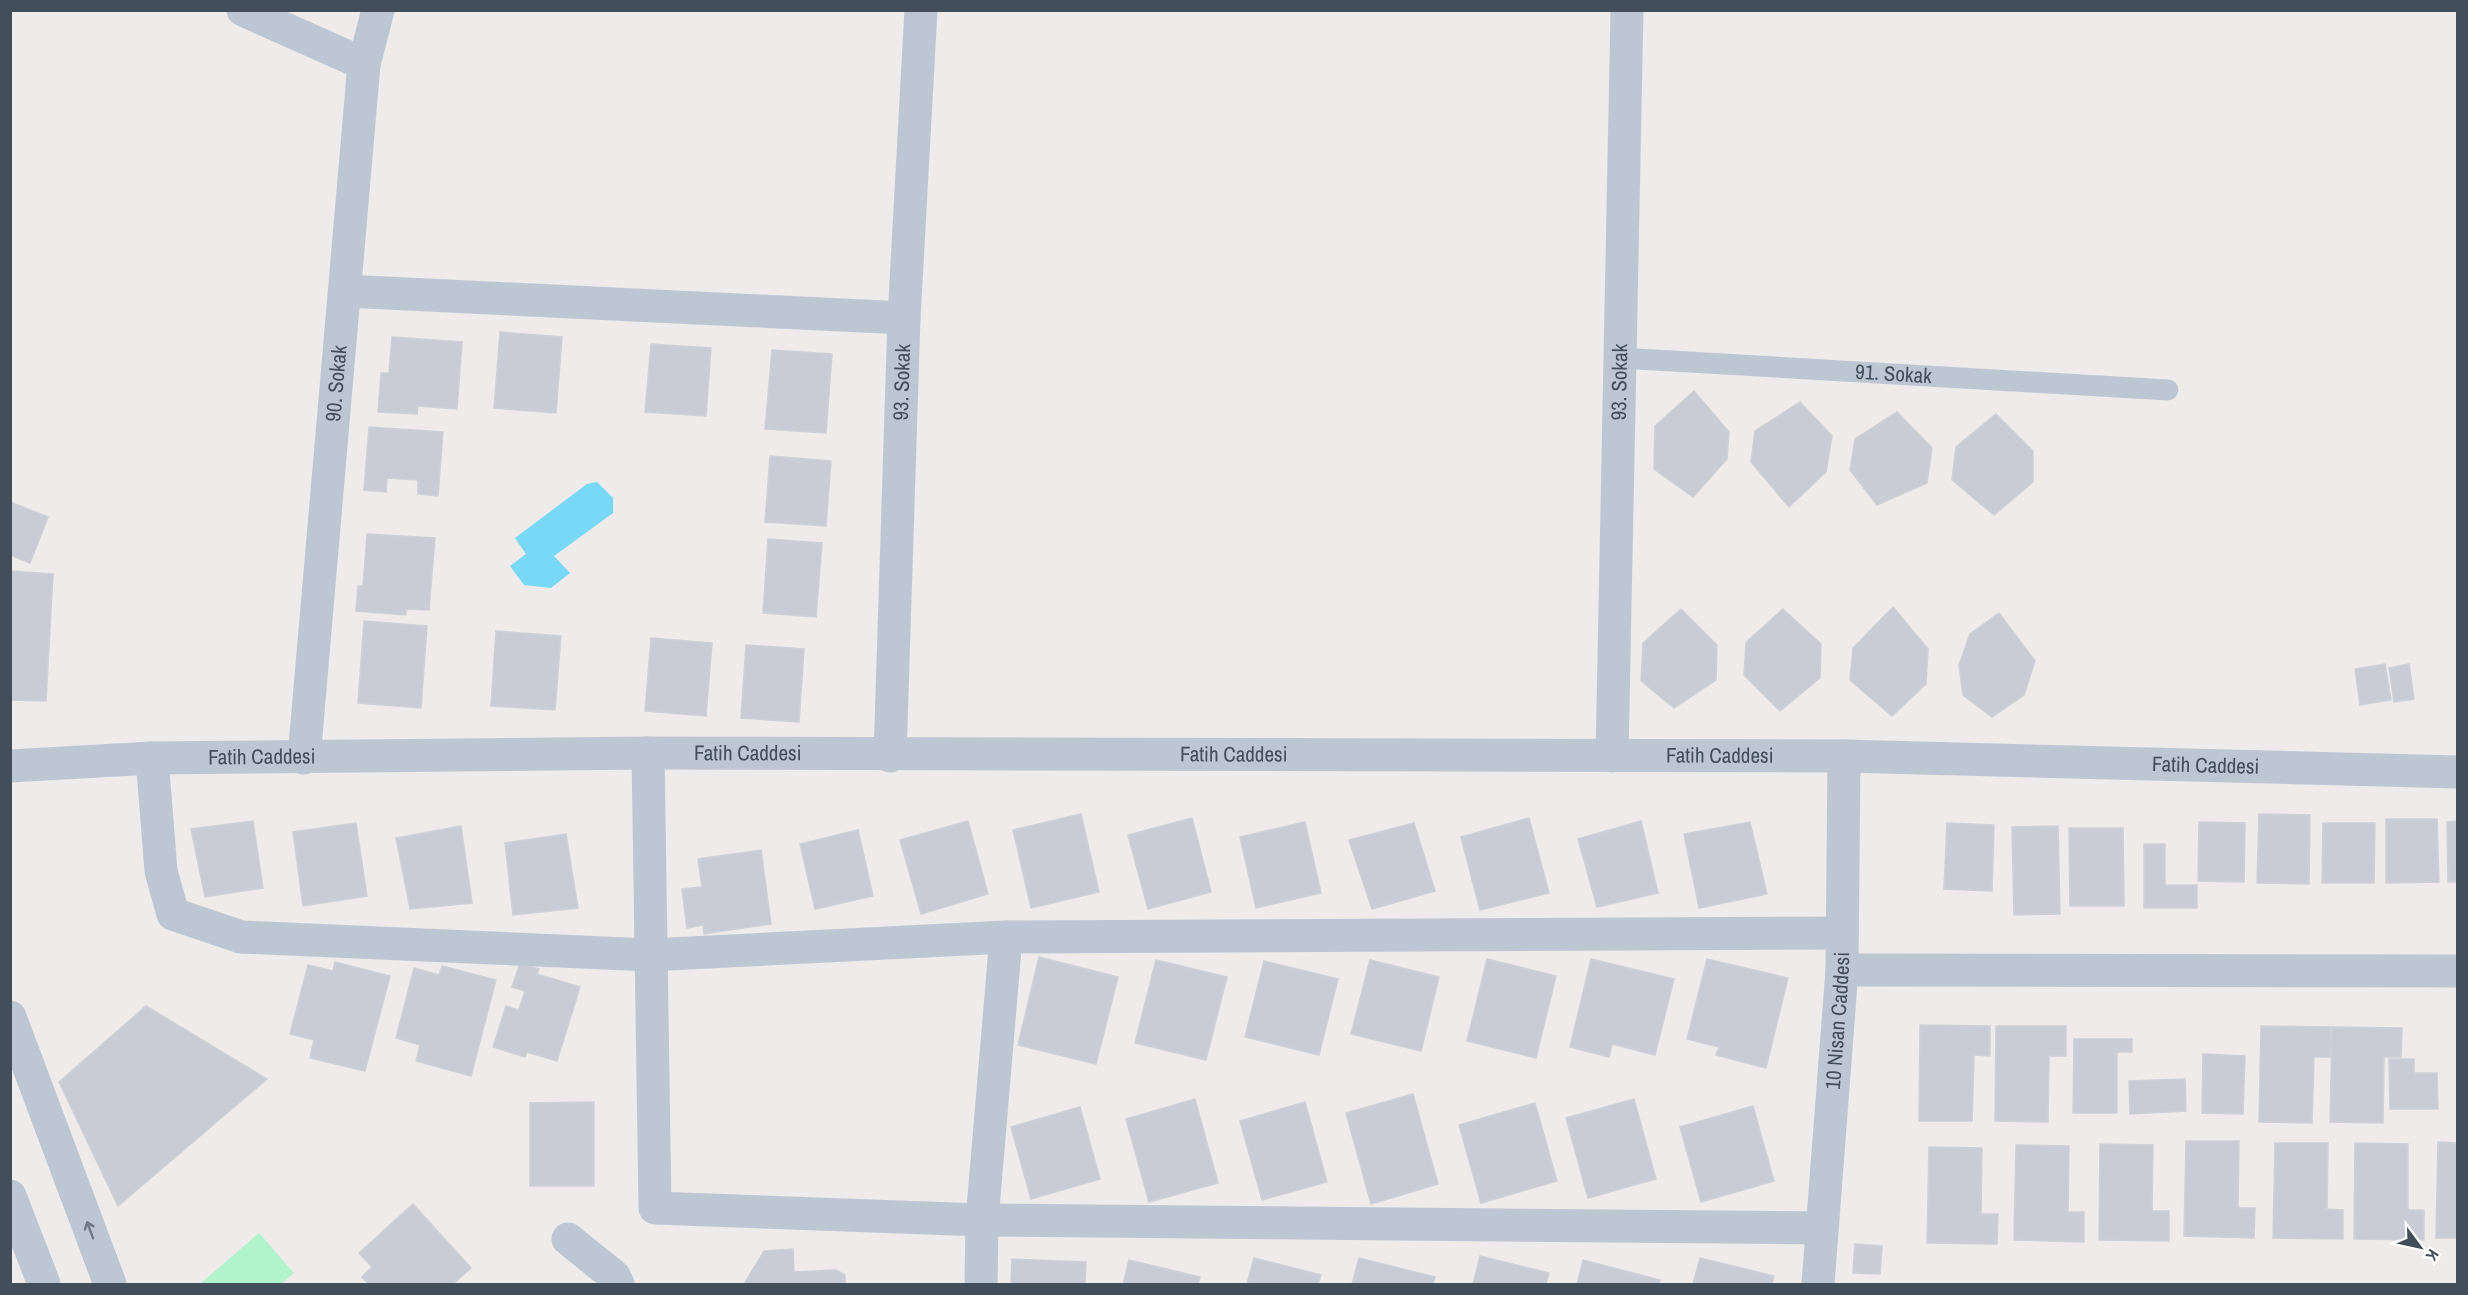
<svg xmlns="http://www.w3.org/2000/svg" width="2468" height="1295" font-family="'Archivo Narrow',sans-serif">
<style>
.green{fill:#b2f3cd}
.water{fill:#79d8f6}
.building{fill:#c9ccd4;stroke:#ced0d8;stroke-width:1.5}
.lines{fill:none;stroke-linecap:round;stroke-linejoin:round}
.service{stroke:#bcc7d3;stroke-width:21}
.minor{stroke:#bcc7d3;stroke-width:33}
.tertiary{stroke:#bcc7d3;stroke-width:33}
.oneway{stroke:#6d7884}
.labels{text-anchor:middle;stroke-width:4.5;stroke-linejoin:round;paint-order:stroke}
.street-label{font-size:21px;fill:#424e5a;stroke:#fff}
</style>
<rect width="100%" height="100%" fill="#eeebea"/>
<polygon class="green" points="259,1233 294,1273 281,1284 200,1284"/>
<polygon class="water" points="597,482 613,498 613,513 554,556 570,573 551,588 524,585 510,566 526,554 515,538 587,484"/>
<g class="building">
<polygon points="500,332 562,337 556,413 494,408"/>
<polygon points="392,337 462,342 457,409 418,406 417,414 378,412 381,373 389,373"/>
<polygon points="651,344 711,348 706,416 645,412"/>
<polygon points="772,350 832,354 826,433 765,429"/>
<polygon points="1694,391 1729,432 1727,459 1693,497 1654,469 1655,426"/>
<polygon points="1800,402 1832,436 1826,472 1789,507 1751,462 1755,431"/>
<polygon points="1897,412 1932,448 1927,483 1877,505 1850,470 1855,439"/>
<polygon points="1996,414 2033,451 2033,482 1994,515 1952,480 1956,447"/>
<polygon points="369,427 443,432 438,496 418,494 418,480 387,478 386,492 364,490"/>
<polygon points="770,456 831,461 826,526 765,522"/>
<polygon points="10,502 48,517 30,563 10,555"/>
<polygon points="367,534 435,538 429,610 406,609 406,615 356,611 358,586 363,586"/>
<polygon points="768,539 822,543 816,617 763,613"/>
<polygon points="10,571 53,574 46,701 10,700"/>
<polygon points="1893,607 1928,649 1926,684 1892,716 1850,680 1853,648"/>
<polygon points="1681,609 1717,645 1716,680 1674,708 1641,681 1643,643"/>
<polygon points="1783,609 1821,644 1820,678 1780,711 1744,675 1746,642"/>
<polygon points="1999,613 2035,661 2024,695 1992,717 1963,695 1959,665 1970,634"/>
<polygon points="364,621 427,626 421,708 358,703"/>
<polygon points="496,631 561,636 555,710 491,706"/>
<polygon points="651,638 712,643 706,716 645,711"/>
<polygon points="746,645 804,649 799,722 741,718"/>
<polygon points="2385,664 2391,700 2360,705 2355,669"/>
<polygon points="2409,664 2414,699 2394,702 2389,668"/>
<polygon points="1081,814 1099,892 1031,908 1013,830"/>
<polygon points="2259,814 2310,815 2309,884 2257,883"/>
<polygon points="1192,818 1211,892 1148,909 1128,835"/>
<polygon points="1529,818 1549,893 1480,910 1461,837"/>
<polygon points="2386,819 2437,819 2439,882 2386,883"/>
<polygon points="253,821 263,888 205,897 191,829"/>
<polygon points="968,821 988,894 921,914 900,840"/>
<polygon points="1641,821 1658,893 1597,907 1578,839"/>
<polygon points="2458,821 2458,882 2448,882 2447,822"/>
<polygon points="1305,822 1321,893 1256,908 1240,837"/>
<polygon points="1750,822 1767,894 1699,908 1684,834"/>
<polygon points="2199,822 2245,823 2244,882 2198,881"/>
<polygon points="356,823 367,896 303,906 293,832"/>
<polygon points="1414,823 1435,891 1372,909 1349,840"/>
<polygon points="1947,823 1994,825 1992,891 1944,889"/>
<polygon points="2323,823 2375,823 2374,883 2322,883"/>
<polygon points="461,826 472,903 410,909 396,838"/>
<polygon points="2058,826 2060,914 2014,915 2012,827"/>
<polygon points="2069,828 2123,828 2124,906 2070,906"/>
<polygon points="858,830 873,896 815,909 800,844"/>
<polygon points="566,834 578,908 513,915 505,843"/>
<polygon points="2144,844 2165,844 2165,885 2197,885 2197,908 2144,908"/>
<polygon points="761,850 771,924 704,934 703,925 687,928 682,889 702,887 698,859"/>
<polygon points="1039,957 1118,977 1096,1064 1018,1045"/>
<polygon points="1487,959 1556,976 1536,1058 1467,1041"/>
<polygon points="1591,959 1674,979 1655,1055 1612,1044 1609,1057 1570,1047"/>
<polygon points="1707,959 1788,978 1766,1068 1716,1055 1719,1047 1687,1039"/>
<polygon points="1156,960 1227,977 1206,1060 1135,1043"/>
<polygon points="1370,960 1439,977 1421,1051 1351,1034"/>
<polygon points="1264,961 1338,979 1319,1055 1245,1037"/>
<polygon points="335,962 390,976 365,1071 310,1058 314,1040 290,1034 308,965 333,971"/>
<polygon points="520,963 539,969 537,974 580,987 557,1061 527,1052 525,1057 493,1047 506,1006 519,1010 525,991 512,987"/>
<polygon points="442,966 496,980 471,1076 416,1061 420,1045 396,1038 414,968 439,975"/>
<polygon points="146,1006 267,1079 118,1206 59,1082"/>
<polygon points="1920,1025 1990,1026 1990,1056 1974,1055 1972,1121 1919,1121"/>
<polygon points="1996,1026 2066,1026 2066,1056 2049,1056 2048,1122 1995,1121"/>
<polygon points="2261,1026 2331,1027 2330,1057 2314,1057 2312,1123 2259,1122"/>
<polygon points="2332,1027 2402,1028 2401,1057 2384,1057 2383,1123 2330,1122"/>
<polygon points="2074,1039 2132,1039 2132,1052 2117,1052 2117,1113 2073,1113"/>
<polygon points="2203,1054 2245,1056 2243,1114 2202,1113"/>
<polygon points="2389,1059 2414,1059 2414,1073 2437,1073 2438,1109 2390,1109"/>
<polygon points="2185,1079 2186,1111 2130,1114 2129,1081"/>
<polygon points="1413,1094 1438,1184 1371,1204 1346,1113"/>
<polygon points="1195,1099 1218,1183 1149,1202 1126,1119"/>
<polygon points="1634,1099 1656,1179 1588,1198 1566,1118"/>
<polygon points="594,1102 594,1186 530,1186 530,1103"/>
<polygon points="1305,1102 1327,1182 1262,1200 1240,1121"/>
<polygon points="1535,1103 1557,1181 1481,1203 1459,1125"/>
<polygon points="1753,1106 1774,1181 1701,1202 1680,1127"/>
<polygon points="1080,1107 1100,1179 1031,1199 1011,1127"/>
<polygon points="2186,1141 2239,1141 2238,1208 2255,1208 2254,1238 2184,1236"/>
<polygon points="2438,1142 2458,1143 2458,1238 2436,1238"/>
<polygon points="2275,1143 2328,1143 2327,1209 2343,1210 2343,1239 2273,1238"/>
<polygon points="2355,1143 2408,1144 2408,1210 2424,1210 2424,1240 2354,1239"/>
<polygon points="2100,1144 2153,1145 2152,1211 2169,1211 2169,1241 2099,1240"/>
<polygon points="2016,1145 2069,1146 2068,1212 2084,1212 2084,1242 2014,1240"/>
<polygon points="1929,1147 1982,1148 1981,1214 1998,1214 1997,1244 1927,1243"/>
<polygon points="413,1204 471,1268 453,1284 369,1284 362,1277 372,1267 359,1253"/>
<polygon points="1855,1244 1882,1246 1880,1274 1853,1273"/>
<polygon points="793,1249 794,1272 836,1270 845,1275 845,1284 744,1284 764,1251"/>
<polygon points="1480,1256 1549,1273 1546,1284 1473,1284"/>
<polygon points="1254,1258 1321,1275 1318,1284 1247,1284"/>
<polygon points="1359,1258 1435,1277 1433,1284 1352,1284"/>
<polygon points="1700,1258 1774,1276 1772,1284 1693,1284"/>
<polygon points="1012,1259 1086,1262 1085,1284 1011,1284"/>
<polygon points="1129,1260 1200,1277 1198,1284 1123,1284"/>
<polygon points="1583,1260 1660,1280 1659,1284 1577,1284"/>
</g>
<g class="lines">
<path class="service" id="s1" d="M1620,358l548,32"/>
<g class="minor">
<polyline points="243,10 364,64"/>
<polyline points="345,291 904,318"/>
<polyline points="648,753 655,1208 982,1220 1822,1228"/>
<path id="s2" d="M890,756l14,-438 17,-308"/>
<path id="s3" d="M1612,756l15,-746"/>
<polyline points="152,758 161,871 173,914 241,937 650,955 1006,937 1842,933"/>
<path id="s4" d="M304,758l60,-694 14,-54"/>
<path id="s5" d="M10,766l142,-8 496,-5 1196,3 614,16"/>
<polyline points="1842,970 2458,971"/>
<polyline points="568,1239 614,1276 618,1284"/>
<polyline points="981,1284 982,1220 1006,937"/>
<path id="s6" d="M1818,1284l24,-314 2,-214"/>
</g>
<g class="tertiary">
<polyline points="10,1017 110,1284"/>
<polyline points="10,1196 44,1284"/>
</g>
</g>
<defs><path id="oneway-shaft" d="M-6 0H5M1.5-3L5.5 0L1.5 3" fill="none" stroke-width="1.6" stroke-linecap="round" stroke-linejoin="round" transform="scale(1.5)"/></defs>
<use class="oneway" href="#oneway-shaft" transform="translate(90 1230) rotate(-110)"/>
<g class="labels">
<g class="street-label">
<text dy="7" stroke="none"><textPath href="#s1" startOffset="274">91. Sokak</textPath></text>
<text dy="7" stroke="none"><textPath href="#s4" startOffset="376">90. Sokak</textPath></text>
<text dy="7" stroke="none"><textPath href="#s2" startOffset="374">93. Sokak</textPath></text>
<text dy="7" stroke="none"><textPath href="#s3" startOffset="374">93. Sokak</textPath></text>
<text dy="7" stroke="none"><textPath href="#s5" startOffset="738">Fatih Caddesi</textPath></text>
<text dy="7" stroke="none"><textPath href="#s5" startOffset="1224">Fatih Caddesi</textPath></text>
<text dy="7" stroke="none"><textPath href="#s5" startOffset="1710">Fatih Caddesi</textPath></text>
<text dy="7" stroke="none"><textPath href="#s5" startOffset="252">Fatih Caddesi</textPath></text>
<text dy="7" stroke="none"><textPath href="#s5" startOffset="2196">Fatih Caddesi</textPath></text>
<text dy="7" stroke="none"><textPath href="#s6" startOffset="264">10 Nisan Caddesi</textPath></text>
</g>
</g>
<rect width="2468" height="1295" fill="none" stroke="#424e5a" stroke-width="24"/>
<g transform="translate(2420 1247) rotate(123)" stroke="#ffffff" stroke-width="4.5" paint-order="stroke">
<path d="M0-4.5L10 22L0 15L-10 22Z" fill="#424e5a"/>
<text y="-9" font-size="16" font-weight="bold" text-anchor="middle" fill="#424e5a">K</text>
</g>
</svg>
